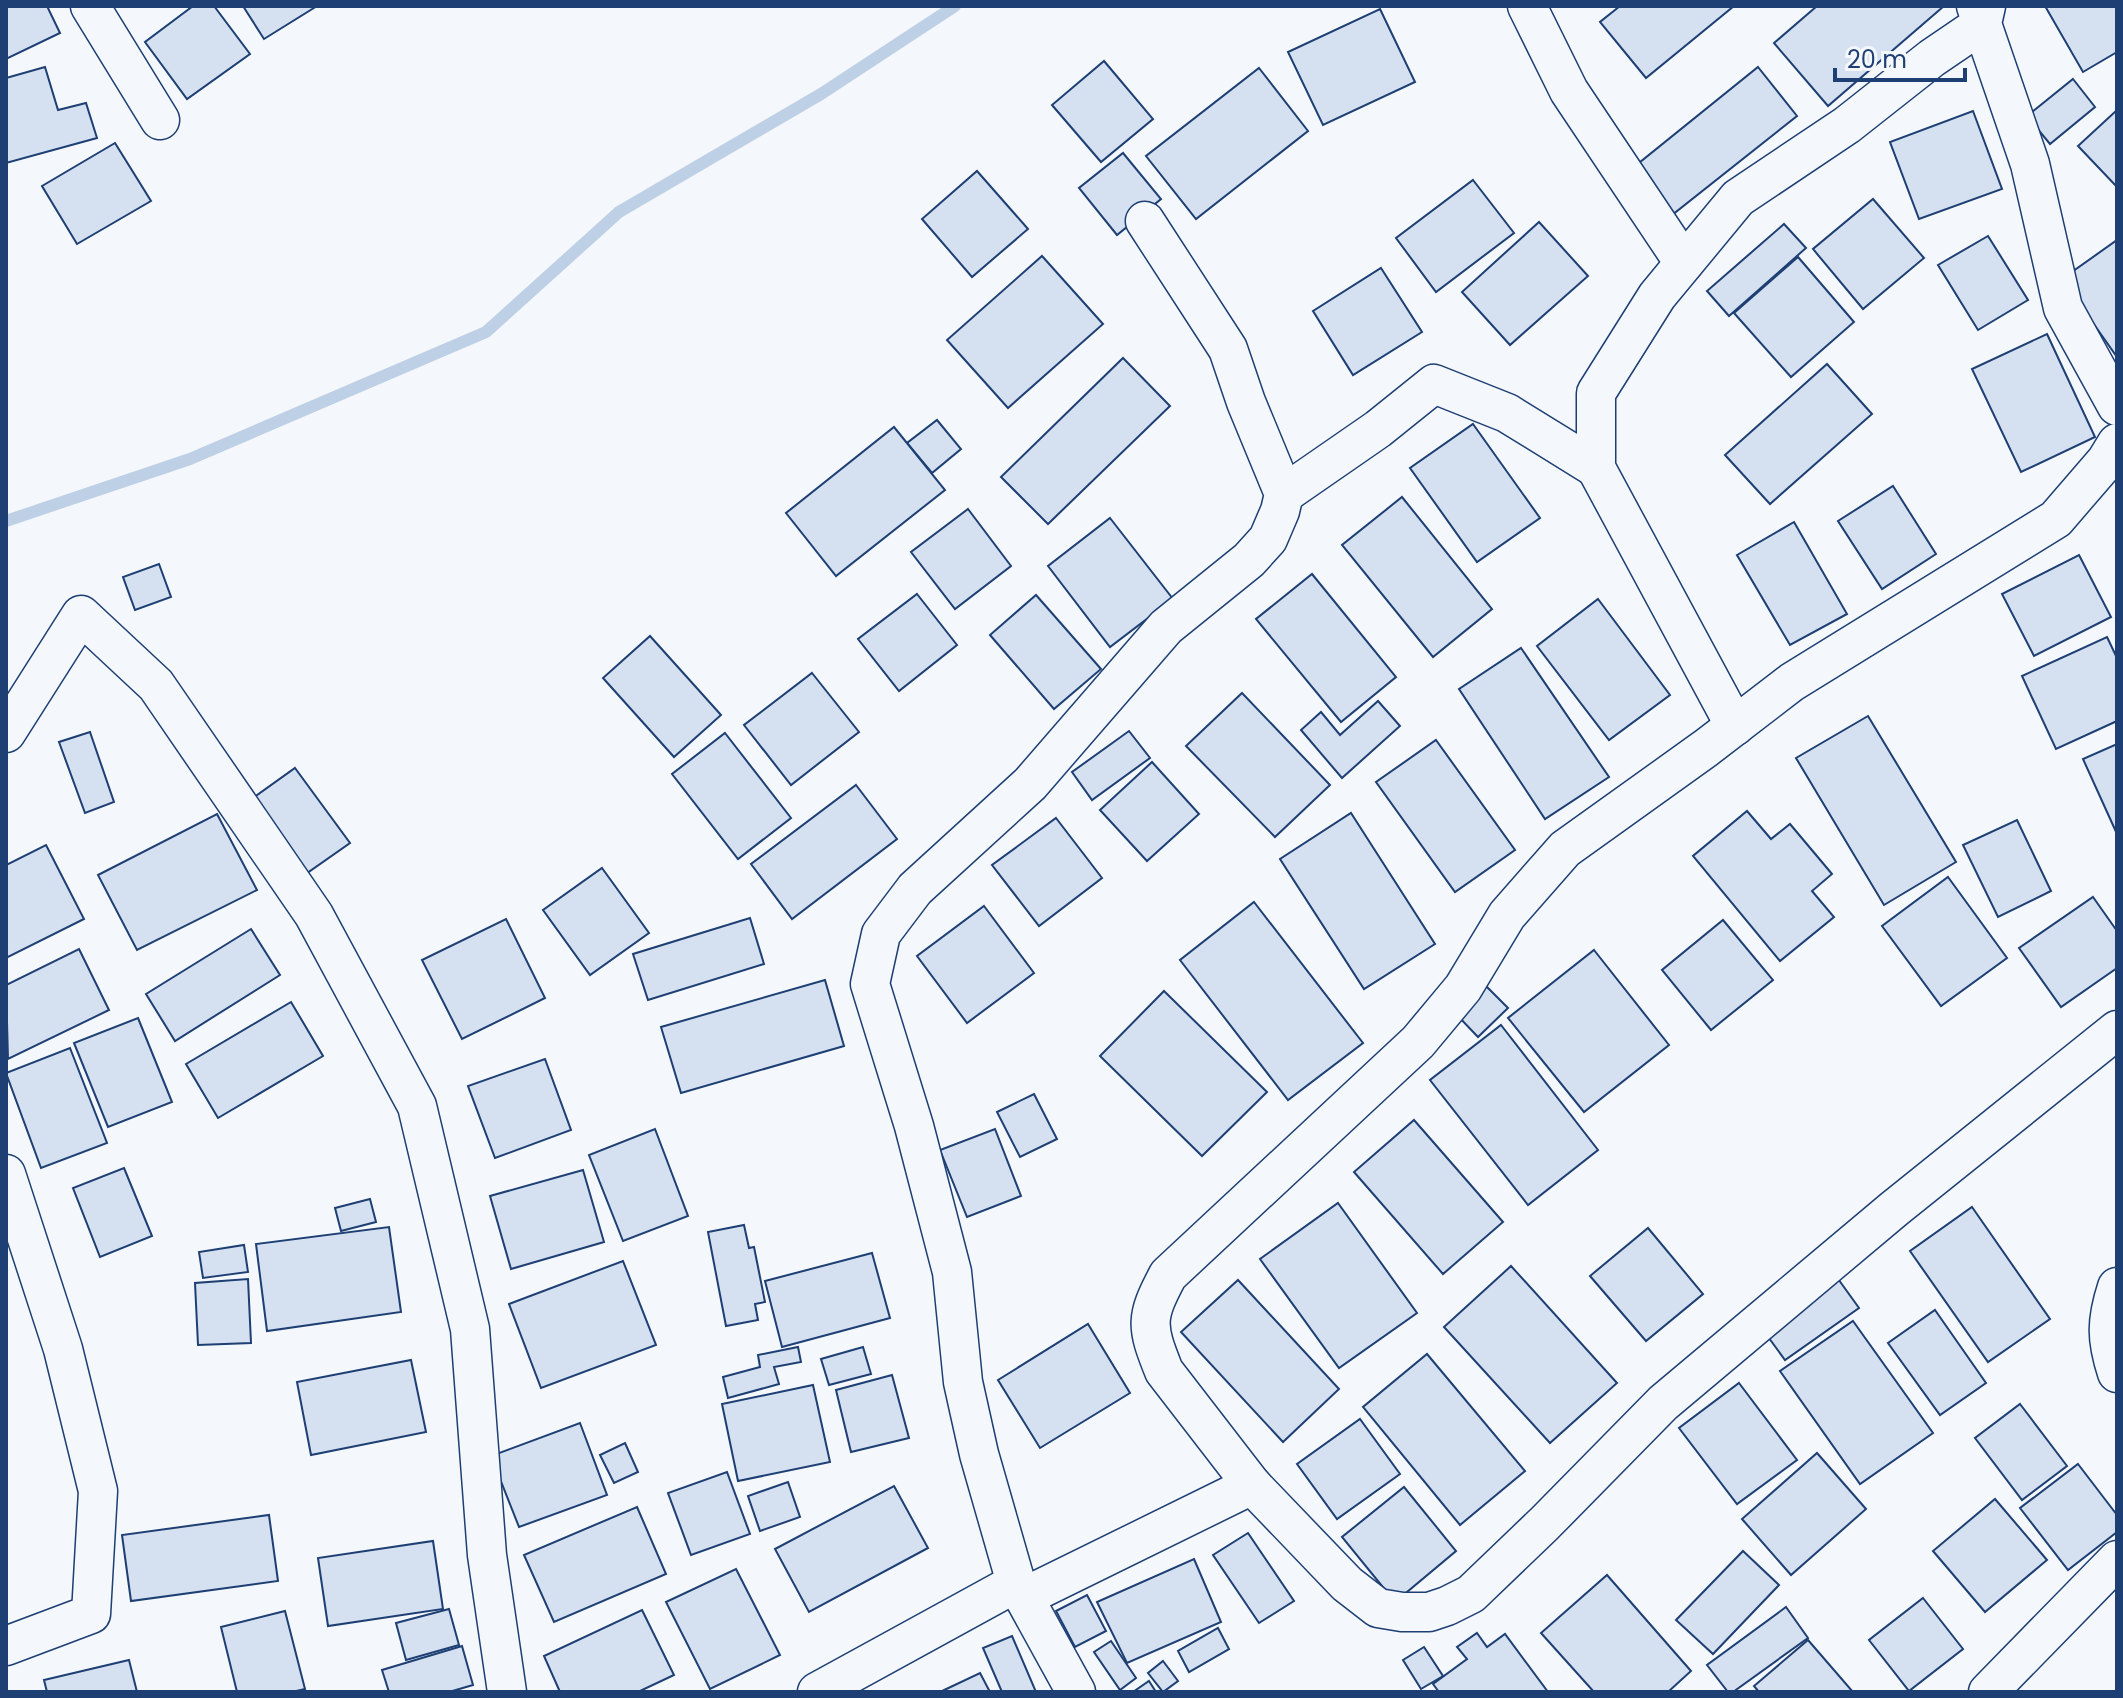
<svg xmlns="http://www.w3.org/2000/svg" width="2123" height="1698" font-family="Poppins,sans-serif">
<style>
.lines{fill:none;stroke-linecap:round;stroke-linejoin:round}
.stream{stroke:#bed0e5;stroke-width:12}
.building{fill:#d5e0f0;stroke:#1d3f73;stroke-width:2}
.street-casing{stroke:#1d3f73;stroke-width:41}
.street{stroke:#f4f7fb;stroke-width:38}
</style>
<rect width="100%" height="100%" fill="#f4f7fb"/>
<g class="lines">
<polyline class="stream" points="6,521 190,459 486,332 619,212 821,94 955,6"/>
</g>
<g class="building">
<polygon points="6,6 47,6 60,33 6,59"/>
<polygon points="193,6 214,6 250,54 187,99 145,42"/>
<polygon points="243,6 317,6 264,39"/>
<polygon points="1620,6 1734,6 1646,78 1600,22"/>
<polygon points="1817,6 1944,6 1828,106 1774,43"/>
<polygon points="2045,6 2117,6 2117,52 2083,72"/>
<polygon points="1380,9 1415,82 1323,125 1288,52"/>
<polygon points="1104,61 1153,119 1101,162 1052,105"/>
<polygon points="45,67 58,110 86,103 97,138 6,163 6,78"/>
<polygon points="1758,67 1797,116 1672,215 1634,167"/>
<polygon points="1259,68 1308,131 1196,219 1146,156"/>
<polygon points="2073,79 2095,107 2050,144 2027,116"/>
<polygon points="2117,110 2117,187 2078,146"/>
<polygon points="1973,111 2002,189 1919,219 1890,142"/>
<polygon points="115,143 151,201 77,244 42,186"/>
<polygon points="1123,153 1161,199 1117,235 1079,188"/>
<polygon points="977,171 1028,229 972,277 922,219"/>
<polygon points="1473,180 1514,233 1436,292 1396,238"/>
<polygon points="1873,199 1924,258 1863,309 1813,249"/>
<polygon points="1539,222 1588,276 1510,345 1462,292"/>
<polygon points="1784,224 1806,248 1729,316 1707,291"/>
<polygon points="1988,236 2028,300 1978,330 1938,265"/>
<polygon points="2117,240 2117,357 2062,279"/>
<polygon points="1042,256 1103,324 1008,408 947,340"/>
<polygon points="1798,257 1854,322 1791,377 1734,313"/>
<polygon points="1381,268 1422,332 1353,375 1313,311"/>
<polygon points="2047,334 2095,437 2021,472 1972,369"/>
<polygon points="1123,358 1170,406 1048,524 1001,477"/>
<polygon points="1827,364 1872,414 1770,504 1725,455"/>
<polygon points="937,420 961,449 932,473 907,443"/>
<polygon points="1473,424 1540,518 1477,562 1410,468"/>
<polygon points="894,427 945,490 836,576 786,513"/>
<polygon points="1893,486 1936,554 1882,589 1838,521"/>
<polygon points="1402,497 1492,609 1433,657 1342,545"/>
<polygon points="968,509 1011,566 955,609 911,552"/>
<polygon points="1110,518 1173,599 1110,647 1048,566"/>
<polygon points="1794,522 1847,614 1790,645 1737,555"/>
<polygon points="2079,555 2111,617 2034,656 2002,594"/>
<polygon points="159,564 171,597 135,610 123,577"/>
<polygon points="1312,574 1396,677 1341,722 1256,619"/>
<polygon points="917,594 957,645 899,691 858,639"/>
<polygon points="1036,595 1101,669 1054,709 990,635"/>
<polygon points="1598,599 1670,695 1609,740 1537,646"/>
<polygon points="650,636 721,715 674,757 603,678"/>
<polygon points="2107,637 2117,658 2117,721 2056,749 2022,676"/>
<polygon points="1521,648 1609,777 1545,819 1459,689"/>
<polygon points="812,673 859,732 791,785 744,725"/>
<polygon points="1242,693 1330,785 1275,837 1186,746"/>
<polygon points="1378,701 1400,726 1342,778 1301,730 1321,712 1340,735"/>
<polygon points="1868,716 1956,862 1884,905 1796,758"/>
<polygon points="1129,731 1150,758 1092,800 1072,772"/>
<polygon points="90,732 114,802 85,813 59,742"/>
<polygon points="725,733 791,818 738,859 672,774"/>
<polygon points="1436,740 1515,850 1455,892 1376,782"/>
<polygon points="2117,744 2117,834 2083,759"/>
<polygon points="1152,762 1199,814 1147,861 1100,810"/>
<polygon points="295,768 350,843 300,878 246,803"/>
<polygon points="856,785 897,839 792,919 751,864"/>
<polygon points="1747,811 1771,839 1790,824 1832,874 1812,891 1834,917 1780,961 1693,856"/>
<polygon points="1351,813 1435,944 1364,989 1280,859"/>
<polygon points="217,814 257,890 137,950 98,875"/>
<polygon points="1056,818 1102,878 1039,926 992,865"/>
<polygon points="2017,820 2051,891 1998,917 1963,845"/>
<polygon points="46,845 84,919 6,958 6,865"/>
<polygon points="602,868 649,933 590,975 543,910"/>
<polygon points="1948,877 2007,958 1941,1006 1882,926"/>
<polygon points="2093,897 2117,931 2117,968 2061,1007 2019,948"/>
<polygon points="1254,902 1363,1043 1288,1100 1180,960"/>
<polygon points="984,906 1034,973 967,1023 917,956"/>
<polygon points="750,918 764,964 648,1000 633,954"/>
<polygon points="506,919 545,998 462,1039 422,960"/>
<polygon points="1723,920 1773,980 1711,1030 1662,970"/>
<polygon points="251,929 280,975 175,1041 146,994"/>
<polygon points="79,949 109,1010 8,1059 6,985"/>
<polygon points="1594,950 1669,1045 1584,1112 1508,1018"/>
<polygon points="825,980 844,1046 681,1093 661,1027"/>
<polygon points="1486,986 1508,1008 1478,1037 1456,1014"/>
<polygon points="1164,991 1267,1092 1202,1156 1100,1056"/>
<polygon points="291,1002 323,1056 218,1118 186,1064"/>
<polygon points="138,1018 172,1102 108,1127 74,1043"/>
<polygon points="1501,1025 1598,1150 1528,1205 1430,1080"/>
<polygon points="70,1048 107,1143 41,1168 6,1073"/>
<polygon points="545,1059 571,1130 495,1158 468,1086"/>
<polygon points="1034,1094 1057,1139 1020,1157 997,1112"/>
<polygon points="1414,1120 1503,1222 1443,1274 1354,1172"/>
<polygon points="655,1129 688,1216 623,1241 589,1155"/>
<polygon points="995,1129 1021,1196 967,1217 940,1150"/>
<polygon points="124,1168 152,1236 100,1257 73,1188"/>
<polygon points="583,1170 604,1242 511,1269 490,1196"/>
<polygon points="370,1199 376,1222 341,1231 335,1208"/>
<polygon points="1338,1203 1417,1313 1339,1368 1260,1259"/>
<polygon points="1972,1207 2050,1319 1988,1362 1910,1251"/>
<polygon points="744,1225 749,1248 754,1247 765,1302 755,1304 758,1320 726,1326 708,1232"/>
<polygon points="389,1227 401,1312 267,1331 256,1244"/>
<polygon points="1648,1228 1703,1294 1646,1341 1590,1276"/>
<polygon points="244,1245 248,1272 203,1278 199,1252"/>
<polygon points="872,1253 890,1318 782,1347 765,1281"/>
<polygon points="623,1261 656,1345 541,1388 509,1304"/>
<polygon points="1511,1266 1617,1383 1550,1443 1444,1327"/>
<polygon points="1836,1276 1859,1308 1785,1360 1763,1330"/>
<polygon points="248,1279 251,1343 198,1345 195,1283"/>
<polygon points="1238,1280 1339,1389 1283,1442 1181,1332"/>
<polygon points="1935,1310 1986,1383 1940,1415 1888,1343"/>
<polygon points="1853,1321 1933,1433 1860,1484 1780,1371"/>
<polygon points="1088,1324 1130,1393 1040,1448 998,1380"/>
<polygon points="798,1347 801,1362 774,1367 779,1384 728,1398 723,1377 760,1367 758,1355"/>
<polygon points="863,1347 871,1374 829,1385 821,1359"/>
<polygon points="1427,1354 1525,1471 1460,1525 1363,1407"/>
<polygon points="411,1360 426,1432 311,1455 297,1382"/>
<polygon points="892,1375 909,1438 851,1452 836,1390"/>
<polygon points="1739,1383 1797,1460 1737,1504 1679,1428"/>
<polygon points="813,1385 830,1462 738,1481 722,1404"/>
<polygon points="2020,1404 2067,1466 2022,1500 1975,1438"/>
<polygon points="1360,1419 1400,1474 1337,1519 1297,1464"/>
<polygon points="580,1423 607,1495 519,1527 491,1456"/>
<polygon points="625,1443 638,1472 614,1483 600,1455"/>
<polygon points="1817,1453 1866,1509 1791,1575 1742,1519"/>
<polygon points="2078,1464 2117,1515 2117,1532 2068,1570 2020,1508"/>
<polygon points="727,1472 750,1534 691,1555 668,1493"/>
<polygon points="788,1482 800,1517 760,1531 748,1496"/>
<polygon points="894,1486 928,1548 809,1612 775,1549"/>
<polygon points="1404,1487 1456,1551 1395,1602 1342,1537"/>
<polygon points="1995,1499 2047,1560 1985,1612 1933,1551"/>
<polygon points="637,1507 666,1574 554,1622 524,1555"/>
<polygon points="269,1515 278,1581 131,1601 122,1535"/>
<polygon points="1248,1533 1294,1601 1259,1623 1213,1555"/>
<polygon points="433,1541 443,1609 328,1626 318,1558"/>
<polygon points="1743,1551 1779,1585 1713,1654 1676,1620"/>
<polygon points="1194,1559 1221,1622 1127,1663 1097,1602"/>
<polygon points="736,1569 780,1655 710,1689 666,1602"/>
<polygon points="1607,1575 1691,1671 1668,1692 1594,1692 1541,1633"/>
<polygon points="1087,1595 1106,1631 1075,1647 1056,1611"/>
<polygon points="1923,1598 1963,1649 1909,1691 1869,1640"/>
<polygon points="1786,1607 1808,1638 1733,1692 1728,1692 1707,1665"/>
<polygon points="449,1609 459,1645 406,1660 396,1623"/>
<polygon points="642,1610 674,1675 638,1692 560,1692 544,1656"/>
<polygon points="285,1611 305,1689 292,1692 237,1692 221,1627"/>
<polygon points="1218,1628 1229,1649 1189,1672 1178,1651"/>
<polygon points="1477,1633 1487,1647 1505,1634 1548,1692 1439,1692 1433,1684 1467,1659 1457,1647"/>
<polygon points="1012,1636 1036,1692 1002,1692 983,1648"/>
<polygon points="1808,1640 1853,1692 1759,1692 1754,1686"/>
<polygon points="1111,1641 1136,1678 1120,1690 1094,1652"/>
<polygon points="462,1646 473,1685 449,1692 389,1692 382,1670"/>
<polygon points="1424,1647 1443,1676 1421,1689 1403,1660"/>
<polygon points="129,1660 137,1692 47,1692 44,1680"/>
<polygon points="1163,1661 1178,1681 1163,1692 1148,1673"/>
<polygon points="980,1673 990,1692 940,1692"/>
<polygon points="1149,1681 1156,1692 1133,1692"/>
</g>
<g class="lines">
<g class="street-casing">
<g id="street">
<polyline points="90,6 160,120"/>
<polyline points="1527,6 1569,91 1684,263"/>
<polyline points="1986,6 1982,24 2030,164 2063,308 2117,406"/>
<path d="M2117,443l-11,18 -50,58 -264,163 -86,66 -141,101 -58,66 -44,73 -45,54 -250,233c-23,43 -22,51 -4,96l88,114 95,99 31,24 24,4h27l18,-6 24,-12 73,-70 119,-121 231,-194 223,-179"/>
<polyline points="1284,494 1378,429 1434,384 1507,413 1596,468"/>
<polyline points="1735,726 1596,468 1596,393 1657,296 1738,198 1847,125 1932,58 1982,24 1976,6"/>
<polyline points="6,733 81,615 156,685 314,915 417,1106 470,1329 487,1555 507,1692"/>
<polyline points="6,1174 63,1349 98,1491 91,1614 6,1646"/>
<path d="M2117,1287c-11,34 -11,52 0,86"/>
<polyline points="1024,1597 1252,1485"/>
<polyline points="817,1692 1016,1583"/>
<polyline points="1076,1692 1016,1583 979,1454 963,1382 952,1272 914,1126 870,984 881,934 915,889 1030,784 1166,627 1249,560 1268,539 1280,511 1284,494 1246,402 1228,349 1145,221"/>
<polyline points="1988,1692 2117,1560"/>
</g>
</g>
<use href="#street" class="street"/>
</g>
<rect width="2123" height="1698" fill="none" stroke="#1d3f73" stroke-width="16"/>
<path d="M1835 68v12h130v-12" fill="none" stroke="#1d3f73" stroke-width="4"/>
<text x="1847" y="68" font-size="24" fill="#1d3f73" stroke="#f4f7fb" stroke-width="6" paint-order="stroke">20 m</text>
</svg>
